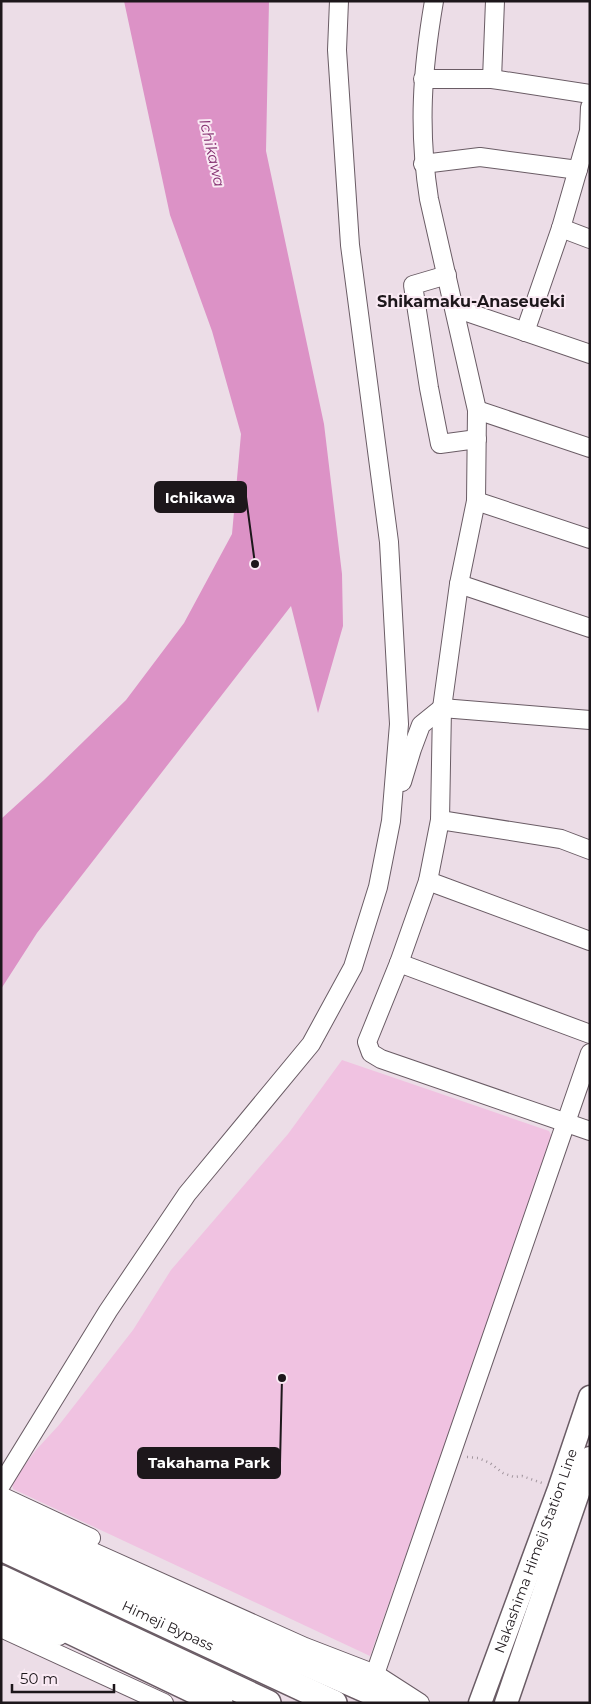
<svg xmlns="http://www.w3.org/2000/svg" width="591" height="1704" font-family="Montserrat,sans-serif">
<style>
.green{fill:#f0c2e1}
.water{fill:#dc92c6}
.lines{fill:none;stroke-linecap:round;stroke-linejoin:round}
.minor-casing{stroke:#6a5c65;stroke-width:20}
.major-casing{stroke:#6a5c65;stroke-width:25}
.highway-casing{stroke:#6a5c65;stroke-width:28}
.path{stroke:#a2969e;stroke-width:2.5;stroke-dasharray:1 4;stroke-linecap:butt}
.minor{stroke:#fff;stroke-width:18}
.major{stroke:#fff;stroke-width:22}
.highway{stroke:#fff;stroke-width:25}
.labels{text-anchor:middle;stroke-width:4;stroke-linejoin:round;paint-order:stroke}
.street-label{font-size:14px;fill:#1d171b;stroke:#faeaf4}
.water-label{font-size:15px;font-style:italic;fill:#832e6f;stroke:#faeaf4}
.quarter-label{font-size:16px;font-weight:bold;fill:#1d171b;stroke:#faeaf4}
.leader{fill:none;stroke:#1d171b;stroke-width:2}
.callout-dot{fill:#1d171b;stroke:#faeaf4;stroke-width:2}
.callout{fill:#1d171b;stroke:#1d171b;stroke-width:2}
.callout-label{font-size:15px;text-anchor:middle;font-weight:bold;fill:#fff}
</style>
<rect width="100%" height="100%" fill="#ecdde7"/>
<polygon class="green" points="342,1060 549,1131 553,1139 370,1656 13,1489 12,1482 36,1450 59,1425 133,1330 171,1270 288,1134"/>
<polygon class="water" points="124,1 269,1 266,151 324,424 342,574 343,626 318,713 291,606 37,933 1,989 1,819 44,780 126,700 184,623 232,534 241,434 212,331 170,215"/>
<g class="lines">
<g class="minor-casing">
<g id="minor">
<path d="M434,1c-12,70 -16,128 -5,198l48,211 -1,91 -17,83 -17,124 -2,112 -12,61 -29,82 -32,79 4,11 10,6 209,72"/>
<polyline points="423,79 492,79 590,94"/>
<polyline points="492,79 495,1"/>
<polyline points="423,164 480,157 578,170"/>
<polyline points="561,228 590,239"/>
<polyline points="447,275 413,285 429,388 440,444 477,439"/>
<polyline points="455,308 590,354"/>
<polyline points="525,332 561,228 589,131 590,107"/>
<polyline points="477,410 590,448"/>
<polyline points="476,501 590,539"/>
<polyline points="459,584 590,628"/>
<polyline points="402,782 412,749 421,725 442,708 590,720"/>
<polyline points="440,820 561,839 590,850"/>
<polyline points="428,881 590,941"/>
<polyline points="399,963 590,1034"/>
<polyline points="1,1485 108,1311 187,1194 311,1044 353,967 378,887 391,821 399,724 389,542 350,245 337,50 339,1"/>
<polyline points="1,1496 91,1538"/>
<polyline points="1,1514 62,1538 305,1647 375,1674 420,1703"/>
<polyline points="1,1613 29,1626 59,1636"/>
<polyline points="1,1628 164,1703"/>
<polyline points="375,1674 590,1053"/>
</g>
</g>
<g class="major-casing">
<g id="major">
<path id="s1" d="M480,1703l79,-214 31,-92"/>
<polyline points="506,1703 590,1458"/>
</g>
</g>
<g class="highway-casing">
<g id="highway">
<polyline points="1,1529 396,1703"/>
<path id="s2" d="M1,1548l333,155"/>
<polyline points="1,1578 268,1703"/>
<polyline points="1,1598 220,1703"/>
</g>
</g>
<polyline class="path" points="467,1457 478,1458 490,1463 503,1473 514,1477 522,1476 542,1483"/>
<use href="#minor" class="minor"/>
<use href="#major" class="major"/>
<use href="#highway" class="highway"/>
</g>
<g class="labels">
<g class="street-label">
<text dy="5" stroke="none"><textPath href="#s1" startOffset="162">Nakashima Himeji Station Line</textPath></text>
<text dy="5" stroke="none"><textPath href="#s2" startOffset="184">Himeji Bypass</textPath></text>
</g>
<g class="water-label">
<text transform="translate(212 153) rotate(77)" y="5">Ichikawa</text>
</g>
<g class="quarter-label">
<text x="471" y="307">Shikamaku-Anaseueki</text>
</g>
</g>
<path class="leader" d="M255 564L246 497M282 1378L280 1463"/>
<g class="callout-dot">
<circle cx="255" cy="564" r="5"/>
<circle cx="282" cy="1378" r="5"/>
</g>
<g class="callout">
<rect x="155" y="482" width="91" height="30" rx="5"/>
<rect x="138" y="1448" width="142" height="30" rx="5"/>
</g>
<g class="callout-label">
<text x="200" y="503">Ichikawa</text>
<text x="209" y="1468">Takahama Park</text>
</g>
<rect width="591" height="1704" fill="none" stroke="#1d171b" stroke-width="5"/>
<path d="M12 1684v8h102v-8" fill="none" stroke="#1d171b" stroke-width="2.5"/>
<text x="20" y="1684" font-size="15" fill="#1d171b" stroke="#faeaf4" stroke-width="4" paint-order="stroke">50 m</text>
</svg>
